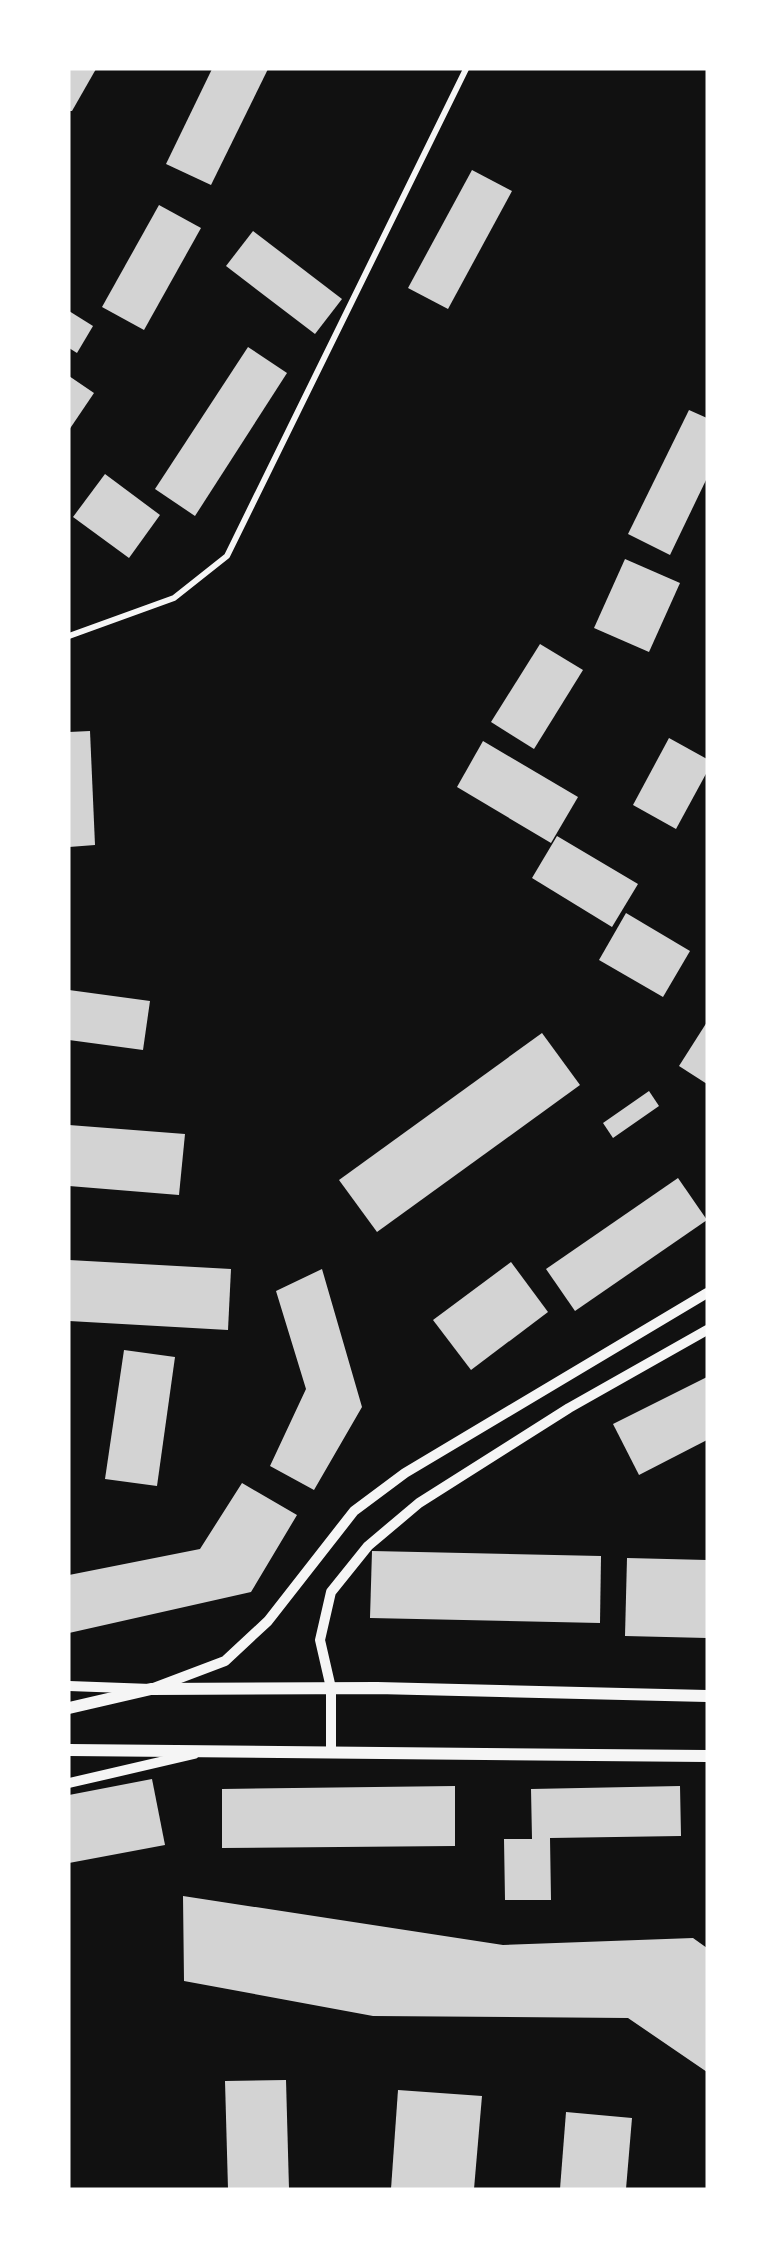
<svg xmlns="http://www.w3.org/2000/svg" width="776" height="2258" font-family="'Noto Serif',serif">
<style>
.building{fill:#d3d3d3}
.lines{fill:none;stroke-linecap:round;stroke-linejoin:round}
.minor{stroke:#f5f5f5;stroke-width:6}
.tertiary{stroke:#f5f5f5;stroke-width:10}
.secondary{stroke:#f5f5f5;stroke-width:12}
</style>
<rect width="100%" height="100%" fill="#111"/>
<g class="building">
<polygon points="69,69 96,69 72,111 69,111"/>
<polygon points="212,69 268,69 211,185 166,164"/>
<polygon points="472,170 512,191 448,309 408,288"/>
<polygon points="159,205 201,228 144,330 102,307"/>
<polygon points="253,231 342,299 315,334 226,266"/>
<polygon points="69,311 93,326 77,353 69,348"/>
<polygon points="248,347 287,373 195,516 155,489"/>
<polygon points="69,376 94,393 69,430"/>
<polygon points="689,410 707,418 707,478 670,555 628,534"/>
<polygon points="105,474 160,515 129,558 73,517"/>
<polygon points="625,559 680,583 649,652 594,628"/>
<polygon points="540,644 583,670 534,749 491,722"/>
<polygon points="90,731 95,845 69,847 69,732"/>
<polygon points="669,738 707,759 707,772 676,829 633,805"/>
<polygon points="483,741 578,797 551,843 457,787"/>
<polygon points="557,836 638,884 612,927 532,878"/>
<polygon points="626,913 690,951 663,997 599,960"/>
<polygon points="69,990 150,1001 143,1050 69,1040"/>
<polygon points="707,1022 707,1084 679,1066"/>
<polygon points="542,1033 580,1085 377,1232 339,1180"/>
<polygon points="649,1091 659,1106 613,1138 603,1123"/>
<polygon points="69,1125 185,1134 179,1195 69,1186"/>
<polygon points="678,1178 707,1220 575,1311 546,1269"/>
<polygon points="69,1260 231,1269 228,1330 69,1321"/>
<polygon points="511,1262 548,1312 471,1370 433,1320"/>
<polygon points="322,1269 362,1407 314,1490 270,1466 306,1389 276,1291"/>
<polygon points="124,1350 175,1357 157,1486 105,1479"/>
<polygon points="707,1377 707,1440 639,1475 613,1424"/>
<polygon points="242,1483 297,1515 251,1592 69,1633 69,1575 200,1549"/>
<polygon points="372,1551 601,1556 600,1623 370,1618"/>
<polygon points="627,1558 707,1560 707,1638 625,1636"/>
<polygon points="152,1779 165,1845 69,1863 69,1795"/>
<polygon points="455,1786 455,1846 222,1848 222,1789"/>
<polygon points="680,1786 681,1836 550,1838 551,1900 505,1900 504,1839 532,1839 531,1789"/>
<polygon points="183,1896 503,1945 693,1938 707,1948 707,2072 628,2018 373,2016 184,1981"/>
<polygon points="286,2080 289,2189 228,2189 225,2081"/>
<polygon points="398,2090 482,2096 474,2189 391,2189"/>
<polygon points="566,2112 632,2118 626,2189 560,2189"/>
</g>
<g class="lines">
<polyline class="minor" points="69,636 174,598 227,556 466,69"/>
<g class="tertiary">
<polyline points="69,1686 151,1689 225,1661 268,1621 354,1511 405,1473 707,1293"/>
<polyline points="331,1752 331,1688 320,1640 331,1592 368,1546 419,1503 569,1408 707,1330"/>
<polyline points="69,1783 194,1754"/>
</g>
<g class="secondary">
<polyline points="69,1708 151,1689 377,1688 707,1696"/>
<polyline points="69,1750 707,1756"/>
</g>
</g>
<rect width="776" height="2258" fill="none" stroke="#ffffff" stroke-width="141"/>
</svg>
